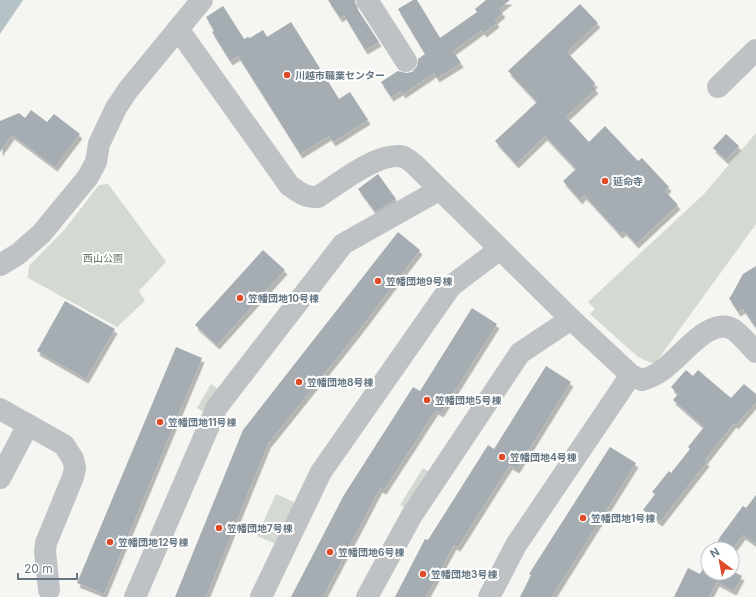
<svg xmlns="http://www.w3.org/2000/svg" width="756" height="597" font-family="Inter,'Noto Sans JP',sans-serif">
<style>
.green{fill:#d4dad1}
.water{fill:#b5c2c6}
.building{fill:#a5adb3;filter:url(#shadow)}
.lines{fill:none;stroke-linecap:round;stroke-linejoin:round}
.minor{stroke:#bec2c5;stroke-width:22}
.poi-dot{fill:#df4b28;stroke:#fff;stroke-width:1.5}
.labels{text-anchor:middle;stroke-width:4;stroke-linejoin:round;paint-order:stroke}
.poi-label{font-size:10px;font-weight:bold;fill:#657682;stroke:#fff;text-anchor:start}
.park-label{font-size:10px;fill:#697963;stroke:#fff}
</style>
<defs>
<filter id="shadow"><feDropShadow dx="2.5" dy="4.5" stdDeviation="0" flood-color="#0004"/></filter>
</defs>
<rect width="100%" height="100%" fill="#f5f5f1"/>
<g class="green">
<polygon points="756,133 756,224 656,362 651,363 638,357 590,314 595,309 588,302 704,194"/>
<polygon points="108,184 166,262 139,291 145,301 117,327 28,278 29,266 65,229 99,185"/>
<polygon points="211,384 223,392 210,415 197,408"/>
<polygon points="423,468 432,474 410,511 400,505"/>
<polygon points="276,494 296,503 278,545 257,536"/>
</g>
<polygon class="water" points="0,0 23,0 0,34"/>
<g class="building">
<polygon points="328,0 355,0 356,7 379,42 365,50 344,15 340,18"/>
<polygon points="413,0 417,0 440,38 477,12 475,9 486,0 510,0 499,9 503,13 495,20 497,23 484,33 482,30 453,51 461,63 437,78 434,73 403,94 401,91 391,97 381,82 398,71 406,73 412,72 417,66 418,59 425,54 398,9"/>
<polygon points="580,4 598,23 567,52 595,83 593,86 596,89 566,117 589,142 605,126 638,161 642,158 669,187 665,191 678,205 636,244 624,231 620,234 584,195 580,200 563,181 576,169 545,136 516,164 495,141 537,102 508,71"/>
<polygon points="223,6 244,39 248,37 250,38 263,30 267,37 291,22 339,99 350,92 368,120 333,142 329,136 300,154 238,56 230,61 212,32 214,31 206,17"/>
<polygon points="31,110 47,122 54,114 80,134 55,167 12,135 0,152 0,121 19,113 25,118"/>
<polygon points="726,134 739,146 726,160 713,148"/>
<polygon points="378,174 396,199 375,212 358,189"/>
<polygon points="398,232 420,250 357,333 268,444 206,597 175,597 243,430"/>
<polygon points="263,250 285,270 217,345 195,325"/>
<polygon points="756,266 756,328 743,309 738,312 729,298 731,296 743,274"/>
<polygon points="65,301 115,329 86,379 37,351"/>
<polygon points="472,308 497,324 441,413 436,410 384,490 380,488 323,597 291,597 344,495 413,387 420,391"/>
<polygon points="176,347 202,358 104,594 77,583"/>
<polygon points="546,366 571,382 517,469 510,465 458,547 454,545 426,597 395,597 425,539 428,540 488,445 494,449"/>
<polygon points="686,370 693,376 698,370 731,398 744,384 756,394 756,402 736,425 734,423 705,460 707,462 660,522 643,510 655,494 652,492 669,471 671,473 690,449 688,447 704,427 673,400 678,394 671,387"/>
<polygon points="610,447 636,463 552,597 520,597 531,575 529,574"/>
<polygon points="756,495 756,544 743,535 732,550 714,549 720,537 743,506 746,508"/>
<polygon points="708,559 708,573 732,573 732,571 742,576 734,591 717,582 709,597 674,597 688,568 700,574"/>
</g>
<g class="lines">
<g class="minor">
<polyline points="367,0 406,61"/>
<path d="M178,29l111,156c11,8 15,12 29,12 20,-13 62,-47 86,-40 4,2 9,6 12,9l155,153 60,56 11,5c12,-3 22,-10 31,-19 14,-12 40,-45 61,-31 8,6 15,15 22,22"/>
<polyline points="718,87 756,50"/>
<polyline points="0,265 18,254 41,234 88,177 96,162 99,144 116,108 128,90 202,0"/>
<polyline points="0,409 64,445 73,459 75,468 73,477 46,543 45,551 49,590"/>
<polyline points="0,478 28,425"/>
<polyline points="135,597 217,407 343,244 439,190"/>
<polyline points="261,597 321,472 451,286 500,249"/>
<polyline points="367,597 412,515 520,353 571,319"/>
<polyline points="489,597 516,545 631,375"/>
</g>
</g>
<g class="poi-dot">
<circle cx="287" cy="75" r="4"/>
<circle cx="605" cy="181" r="4"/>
<circle cx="378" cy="281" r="4"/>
<circle cx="240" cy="298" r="4"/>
<circle cx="299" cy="382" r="4"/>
<circle cx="427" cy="400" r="4"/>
<circle cx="160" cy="422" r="4"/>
<circle cx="502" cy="457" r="4"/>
<circle cx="583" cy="518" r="4"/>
<circle cx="219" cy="528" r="4"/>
<circle cx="110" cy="542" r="4"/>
<circle cx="330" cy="552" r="4"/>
<circle cx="423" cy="574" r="4"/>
</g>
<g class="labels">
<g class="poi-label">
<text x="295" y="79">川越市職業センター</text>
<text x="613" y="185">延命寺</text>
<text x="386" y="285">笠幡団地9号棟</text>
<text x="248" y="302">笠幡団地10号棟</text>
<text x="307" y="386">笠幡団地8号棟</text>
<text x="435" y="404">笠幡団地5号棟</text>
<text x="168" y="426">笠幡団地11号棟</text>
<text x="510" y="461">笠幡団地4号棟</text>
<text x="591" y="522">笠幡団地1号棟</text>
<text x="227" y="532">笠幡団地7号棟</text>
<text x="118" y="546">笠幡団地12号棟</text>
<text x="338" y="556">笠幡団地6号棟</text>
<text x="431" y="578">笠幡団地3号棟</text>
</g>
<g class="park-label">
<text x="103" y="262">西山公園</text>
</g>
</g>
<g transform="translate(720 561) rotate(328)"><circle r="19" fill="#ffffff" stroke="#c1c8cd"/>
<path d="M0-3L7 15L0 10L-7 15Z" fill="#df4b28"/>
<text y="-6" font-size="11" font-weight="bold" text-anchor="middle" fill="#657682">N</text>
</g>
<path d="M18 573v6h59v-6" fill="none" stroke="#657682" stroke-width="2"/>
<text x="24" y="573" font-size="12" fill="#657682" stroke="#ffffff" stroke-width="3" paint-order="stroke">20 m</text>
</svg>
